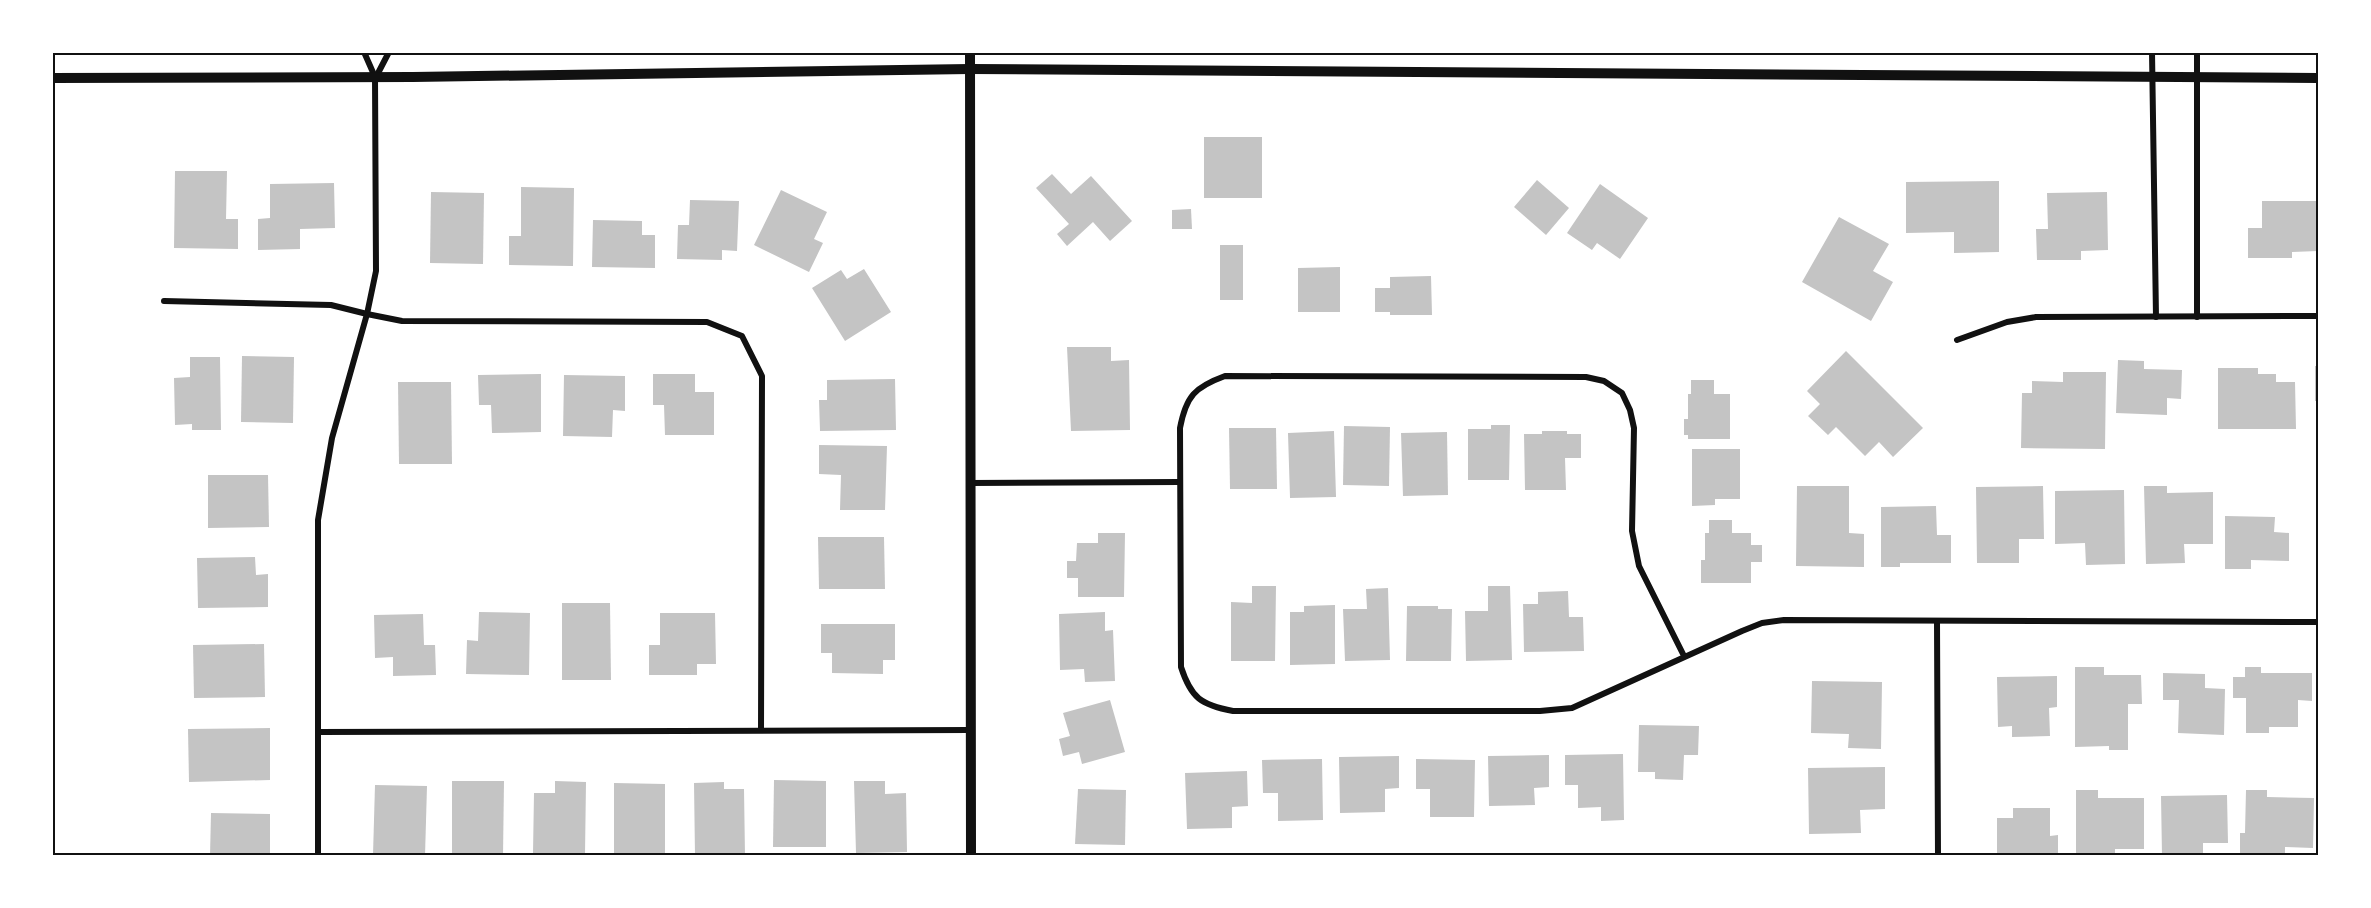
<svg xmlns="http://www.w3.org/2000/svg" width="2371" height="908" font-family="Poppins,sans-serif">
<style>
.building{fill:#c4c4c4}
.lines{fill:none;stroke-linecap:round;stroke-linejoin:round}
.minor{stroke:#111;stroke-width:6}
.tertiary{stroke:#111;stroke-width:10}
.neatline{fill:none;stroke:#111;stroke-width:2}
</style>
<rect width="100%" height="100%" fill="#fff"/>
<g class="building">
<rect x="1204" y="137" width="58" height="61"/>
<polygon points="175,171 227,171 226,219 238,219 238,249 174,248"/>
<polygon points="1052,174 1071,194 1091,176 1132,221 1110,241 1093,222 1067,246 1057,234 1069,224 1036,188"/>
<polygon points="1537,180 1569,208 1546,235 1514,207"/>
<polygon points="1999,181 1999,252 1954,253 1954,232 1906,233 1906,182"/>
<polygon points="334,183 335,228 300,229 300,249 258,250 258,219 270,218 270,184"/>
<polygon points="1600,184 1648,218 1620,259 1597,243 1592,250 1567,233"/>
<polygon points="521,187 574,188 573,266 509,265 509,236 521,236"/>
<polygon points="781,190 827,212 814,239 823,243 809,272 754,245"/>
<polygon points="431,192 484,193 483,264 430,263"/>
<polygon points="2107,192 2108,250 2081,251 2081,260 2037,260 2036,229 2048,229 2047,193"/>
<polygon points="690,200 739,201 737,251 722,250 722,260 677,259 678,225 689,225"/>
<polygon points="2262,201 2317,201 2318,251 2292,252 2292,258 2248,258 2248,228 2262,228"/>
<polygon points="1191,209 1192,229 1172,229 1172,210"/>
<polygon points="1839,217 1889,244 1873,271 1893,282 1871,321 1802,282"/>
<polygon points="593,220 642,221 642,235 655,235 655,268 592,267"/>
<rect x="1220" y="245" width="23" height="55"/>
<polygon points="1340,267 1340,312 1298,312 1298,268"/>
<polygon points="864,269 891,312 845,341 812,288 841,270 847,279"/>
<polygon points="1431,276 1432,315 1390,315 1390,312 1375,312 1375,288 1390,288 1390,277"/>
<polygon points="1067,347 1111,347 1111,361 1129,360 1130,430 1071,431"/>
<polygon points="1846,351 1923,428 1893,457 1879,442 1865,456 1836,427 1828,435 1808,416 1820,404 1807,391"/>
<polygon points="242,356 294,357 293,423 241,422"/>
<polygon points="190,357 220,357 221,430 192,430 192,424 175,425 174,378 190,377"/>
<polygon points="2118,360 2144,361 2144,369 2182,370 2181,399 2167,398 2167,415 2116,413"/>
<rect x="2315" y="366" width="3" height="35"/>
<polygon points="2218,368 2258,368 2258,374 2276,374 2276,382 2295,382 2296,429 2218,429"/>
<polygon points="2063,372 2106,372 2105,449 2021,448 2022,393 2032,393 2032,381 2063,382"/>
<polygon points="541,374 541,432 492,433 491,405 479,405 478,375"/>
<polygon points="653,374 695,374 695,392 714,392 714,435 665,435 664,405 653,405"/>
<polygon points="564,375 625,376 625,411 613,410 612,437 563,436"/>
<polygon points="895,379 896,430 820,431 819,400 827,400 827,380"/>
<polygon points="1691,380 1714,380 1714,394 1730,394 1730,439 1688,439 1688,435 1684,435 1684,419 1688,419 1688,394 1691,394"/>
<polygon points="398,382 451,382 452,464 399,464"/>
<polygon points="1491,425 1510,425 1509,480 1468,480 1468,429 1491,429"/>
<polygon points="1344,426 1390,427 1389,486 1343,485"/>
<polygon points="1229,428 1276,428 1277,489 1230,489"/>
<polygon points="1334,431 1336,497 1290,498 1288,433"/>
<polygon points="1542,431 1567,431 1567,434 1581,434 1581,458 1565,458 1566,490 1525,490 1524,434 1542,434"/>
<polygon points="1447,432 1448,495 1403,496 1401,433"/>
<polygon points="819,445 887,446 885,510 840,510 841,475 819,474"/>
<polygon points="1692,449 1740,449 1740,499 1715,499 1715,505 1692,506"/>
<polygon points="208,475 268,475 269,527 208,528"/>
<polygon points="1797,486 1849,486 1849,533 1864,534 1864,567 1796,566"/>
<polygon points="2043,486 2044,539 2019,539 2019,563 1977,563 1976,487"/>
<polygon points="2144,486 2167,486 2167,493 2213,492 2213,544 2184,544 2185,563 2146,564"/>
<polygon points="2124,490 2125,564 2086,565 2085,543 2055,544 2055,491"/>
<polygon points="1936,506 1937,535 1951,535 1951,563 1900,563 1900,567 1881,567 1881,507"/>
<polygon points="2225,516 2275,517 2274,532 2289,533 2289,561 2251,560 2251,569 2225,569"/>
<polygon points="1709,520 1732,520 1732,533 1751,533 1751,545 1762,545 1762,562 1751,562 1751,583 1701,583 1701,560 1705,560 1705,533 1709,533"/>
<polygon points="1098,533 1125,533 1124,597 1078,597 1078,578 1067,578 1067,561 1076,561 1077,543 1098,543"/>
<polygon points="818,537 884,537 885,589 819,589"/>
<polygon points="255,557 256,575 268,574 268,607 198,608 197,558"/>
<polygon points="1252,586 1276,586 1275,661 1231,661 1231,602 1252,603"/>
<polygon points="1488,586 1510,586 1512,660 1466,661 1465,611 1488,611"/>
<polygon points="1388,588 1390,660 1345,661 1343,609 1367,609 1366,589"/>
<polygon points="1568,591 1569,617 1583,617 1584,651 1524,652 1523,604 1538,604 1538,592"/>
<polygon points="562,603 610,603 611,680 562,680"/>
<polygon points="1335,605 1335,664 1290,665 1290,612 1304,612 1304,606"/>
<polygon points="1407,606 1438,606 1438,609 1452,609 1451,661 1406,661"/>
<polygon points="479,612 530,613 529,675 466,674 467,640 478,641"/>
<polygon points="1105,612 1105,631 1113,630 1115,681 1085,682 1084,669 1060,670 1059,614"/>
<polygon points="660,613 715,613 716,664 697,664 697,675 649,675 649,645 660,645"/>
<polygon points="423,614 424,645 435,645 436,675 393,676 393,657 375,658 374,615"/>
<polygon points="821,624 895,624 895,660 883,660 883,674 832,673 832,653 821,653"/>
<polygon points="264,644 265,697 194,698 193,645"/>
<polygon points="2075,667 2104,667 2104,675 2141,675 2142,704 2128,704 2128,750 2109,750 2109,746 2075,747"/>
<polygon points="2245,667 2261,667 2261,673 2312,673 2312,701 2298,700 2298,727 2269,727 2269,733 2246,733 2246,698 2233,698 2233,677 2245,677"/>
<polygon points="2163,673 2205,674 2205,688 2225,689 2224,735 2178,733 2179,700 2163,700"/>
<polygon points="2057,676 2057,707 2049,708 2050,736 2012,737 2012,726 1998,727 1997,677"/>
<polygon points="1812,681 1882,682 1881,749 1848,748 1849,734 1811,733"/>
<polygon points="1110,700 1125,752 1082,764 1079,752 1063,756 1059,739 1070,736 1063,713"/>
<polygon points="1639,725 1699,726 1698,755 1684,755 1683,780 1655,779 1655,772 1638,772"/>
<polygon points="270,728 270,780 189,782 188,729"/>
<polygon points="1623,754 1624,820 1601,821 1601,807 1578,808 1578,785 1565,785 1565,755"/>
<polygon points="1549,755 1549,787 1534,788 1535,805 1489,806 1488,756"/>
<polygon points="1399,756 1399,788 1385,789 1385,812 1340,813 1339,757"/>
<polygon points="1322,759 1323,820 1278,821 1278,793 1263,793 1262,760"/>
<polygon points="1416,759 1475,760 1474,817 1430,817 1430,789 1416,789"/>
<polygon points="1885,767 1885,809 1860,810 1861,833 1809,834 1808,768"/>
<polygon points="1247,771 1248,806 1232,807 1232,828 1187,829 1185,773"/>
<polygon points="774,780 826,781 826,847 773,847"/>
<polygon points="452,781 504,781 503,856 452,856"/>
<polygon points="555,781 586,782 585,854 533,853 534,793 555,793"/>
<polygon points="854,781 885,781 885,794 906,793 907,852 856,853"/>
<polygon points="724,782 724,789 744,789 745,856 695,856 694,783"/>
<polygon points="614,783 665,784 665,856 614,856"/>
<polygon points="375,785 427,786 425,856 373,855"/>
<polygon points="1078,789 1126,790 1125,845 1075,844"/>
<polygon points="2076,790 2098,790 2098,798 2144,798 2144,849 2115,849 2115,856 2076,856"/>
<polygon points="2246,790 2267,790 2267,797 2314,798 2313,848 2285,847 2285,856 2240,856 2240,833 2245,833"/>
<polygon points="2227,795 2228,843 2203,843 2203,856 2162,856 2161,796"/>
<polygon points="2013,808 2050,808 2050,836 2058,835 2058,856 1997,856 1997,818 2013,818"/>
<polygon points="211,813 270,814 270,856 210,856"/>
</g>
<g class="lines">
<g class="minor">
<polyline points="2152,52 2156,317"/>
<polyline points="376,77 389,52"/>
<polyline points="164,301 331,305 367,314 402,321 707,322 742,336 762,376 761,730"/>
<polyline points="2197,317 2197,52"/>
<polyline points="1957,340 2007,322 2036,317 2318,316"/>
<polyline points="970,483 1180,482"/>
<polyline points="1937,621 1938,856"/>
<path d="M1684,656l-45,-90 -7,-35 2,-103 -4,-18 -8,-17 -18,-12 -18,-4 -361,-1c-30,11 -39,20 -45,52l1,239c10,31 20,38 52,44h307l32,-3 170,-77 20,-8 22,-3 534,2"/>
<polyline points="318,732 970,730"/>
<polyline points="318,856 318,520 332,438 367,314 376,271 375,77 364,52"/>
</g>
<g class="tertiary">
<polyline points="970,52 971,856"/>
<polyline points="52,78 413,77 970,69 2318,78"/>
</g>
</g>
<rect width="2371" height="908" fill="none" stroke="#ffffff" stroke-width="108"/>
<rect x="54" y="54" width="2263" height="800" class="neatline"/>
</svg>
